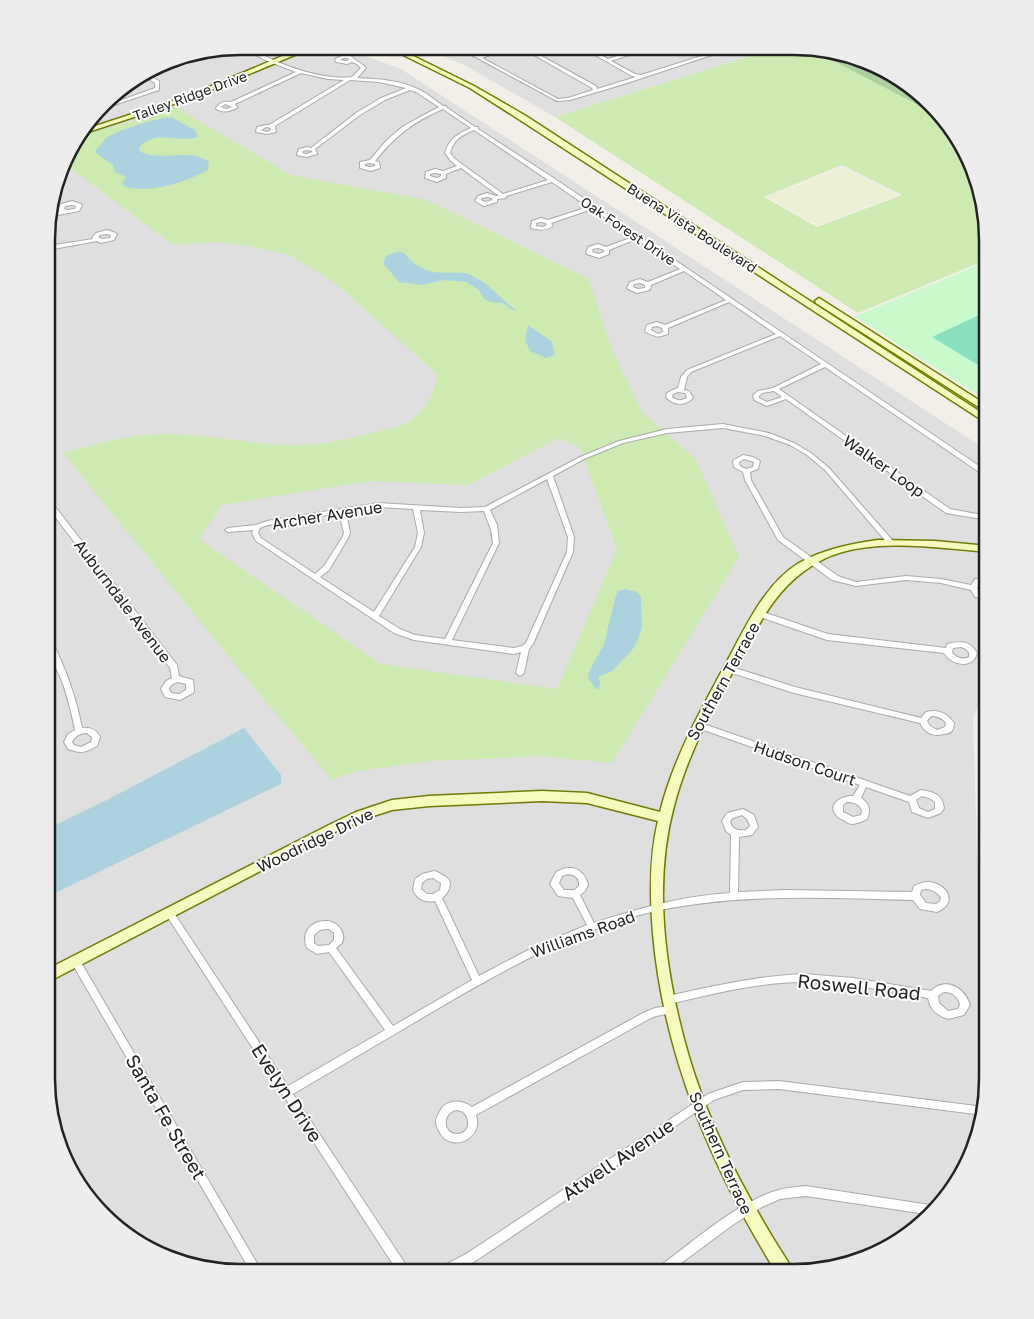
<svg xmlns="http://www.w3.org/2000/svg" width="1034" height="1319" font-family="'Golos Text',sans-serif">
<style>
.residential{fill:#e0dfdf}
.farmland{fill:#eef0d5}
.grass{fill:#cdebb0;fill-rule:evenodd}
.forest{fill:#add19e}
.park{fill:#c8facc}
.pitch{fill:#88e0be}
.water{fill:#aad3df}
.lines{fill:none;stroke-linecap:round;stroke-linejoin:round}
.street-casing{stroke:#a9a9a9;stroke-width:2}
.secondary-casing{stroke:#707d05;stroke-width:3}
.street{fill:#fff;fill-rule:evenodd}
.secondary{fill:#f7fabf;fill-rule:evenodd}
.labels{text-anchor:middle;stroke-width:4;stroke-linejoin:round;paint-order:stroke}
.far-street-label{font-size:14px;fill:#222;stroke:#fff}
.street-label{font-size:16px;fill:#222;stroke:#fff}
.near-street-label{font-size:19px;fill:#222;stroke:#fff}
.rim{fill:none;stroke:#222;stroke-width:2.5}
</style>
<rect width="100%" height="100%" fill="#f2efe9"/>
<g class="residential">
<polygon points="240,46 341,47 401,69 988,451 988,682 973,718 980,954 987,973 987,1092 978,1141 955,1186 891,1247 807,1272 227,1272 178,1263 133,1240 72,1176 53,1129 46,1079 48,214 72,143 112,94 177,57"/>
<polygon points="423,47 777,48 555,117 468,67"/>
</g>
<polygon class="farmland" points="843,167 898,195 817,225 767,197"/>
<g class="grass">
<path d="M777,48h32l126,66 27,29 19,46 7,51v19l-130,54 -303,-196zM842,165l60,30 -85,32 -53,-30z"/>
<path d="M175,107l116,68 136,25 162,79 24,73 29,60 54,47 43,98 -127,206 -70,-7 -110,5 -75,10 -25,9 -81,-96 -188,-231c33,-9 67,-19 102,-19 42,0 83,10 125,11 31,1 60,-6 90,-14 7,-2 16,-3 22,-6 19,-8 34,-30 35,-51l-101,-90 -46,-29 -41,-9 -33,-4 -43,3 -108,-81 7,-21 6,-7 46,-12zM559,438l21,10 37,101 -60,140 -176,-25 -182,-125 23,-34 149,-24 97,4z"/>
</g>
<polygon class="forest" points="809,48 820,48 902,79 935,114"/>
<polygon class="park" points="988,261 988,401 854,316 861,314"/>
<polygon class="pitch" points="988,311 988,371 932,337"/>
<g class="water">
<path d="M171,117l24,13 3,7c-20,7 -40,-8 -58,9l-1,5c22,12 50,-4 70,11l-1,8c-25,13 -54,23 -83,17l-3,-3 4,-7 -11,-5 -2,-7 -17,-12v-3c6,-5 8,-12 13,-14 13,-7 47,-18 62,-19z"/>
<path d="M398,252l6,1c21,24 33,19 62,20 23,9 33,25 51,38l-7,-2 -7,-6 -12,-1 -7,-3 -5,-9 -13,-8 -22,-2 -22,5 -23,-3 -16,-19 4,-8z"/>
<polygon points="528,325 552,342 555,355 546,358 530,351 525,340"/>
<polygon points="625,589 637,592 641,597 642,627 639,637 633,649 612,671 598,677 600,682 599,689 596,689 588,678 589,672 604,644 616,595 618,591"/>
<polygon points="244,728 281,775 281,784 47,897 47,829 107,800"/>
</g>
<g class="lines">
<g class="street-casing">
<g id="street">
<path d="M240,46c10,0 20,8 29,12 23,11 57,22 83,19l9,-9 -4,-4 -5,-2 -5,2 -11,-2 -1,-3 7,-3h9c4,5 11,7 15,12l-9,10c21,1 44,2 63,12 8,4 16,11 23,16h3v1l29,20h3v2l77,50 430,291 3,2v6l-163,-111 -46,22 171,120 38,7v4l-42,-7 -160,-114 -19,7 -13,-6 -1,-5 5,-4 15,-3 48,-24 -41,-28 -89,36 -4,5 -3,13 5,1 4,7c-8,8 -19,8 -27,-1l1,-4 8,-4 3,-1 3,-11 6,-7 89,-36 -47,-32 -61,26v6c-11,4 -12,3 -22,-2l-1,-1 2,-6 10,-3 8,3 61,-25 -42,-29 -33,14 -1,5 -13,3 -9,-4 -1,-1 3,-6 10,-3 8,3 32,-13 -44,-30 -27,11v4l-10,4 -12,-4 -1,-1 2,-6 10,-3 8,3 27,-10 -41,-28 -41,14 2,3c-8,5 -13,4 -22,2l1,-7 9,-3 7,2 40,-13 -36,-25 -46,14v2l-9,1v3l-13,4 -9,-5 3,-5 9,-3 9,3h3l-38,-28 -15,6v4l-9,4 -12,-4 1,-6 9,-3 8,2 14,-5 -6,-5 -6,-8c4,-14 13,-20 26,-25l-28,-19c-30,13 -48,27 -68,52l4,1 1,6 -9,3 -11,-3v-6l10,-2 16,-19 16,-14 18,-10 19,-10 -23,-15 -6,-2 -25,10 -25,15 -45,34 2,4v1l-10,3 -10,-2v-1l2,-5 8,-2 4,1 45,-35 25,-15 25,-10 -27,-6 -29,-2 -75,46 1,6 -9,2 -11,-2 1,-5 9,-2h3l75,-45 -16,-1 -27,-6 -66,31 2,3v1c-10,4 -11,5 -21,1v-1c4,-6 8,-7 15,-6l65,-30 -31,-12zM343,58h5l1,2 -3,1 -6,-1zM225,104l7,3 -6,2 -5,-2zM266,127l5,1v2l-4,2 -6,-2zM474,130l74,50 -45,14 -48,-35 -5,-6c3,-13 12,-18 24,-23zM307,150l5,1v1l-5,2 -5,-1 1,-2zM369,163l6,1v2l-4,1 -6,-1v-2zM435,173l6,1v2l-4,2 -7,-2v-2zM487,197l5,1v2l-7,2 -4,-2 1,-2zM541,222l5,1 1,2 -5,2 -6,-1v-3zM598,248l6,2v2l-5,2 -7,-2 1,-3zM640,283l5,2v3l-7,1 -5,-2 1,-3zM657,326l5,2 1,4 -5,2 -7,-4 1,-3zM774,391l8,6 -15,5 -8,-4v-2l3,-3zM678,392l7,1 2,5c-6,3 -10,3 -15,-1l1,-3z"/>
<polygon points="457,47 462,47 479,56 503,47 509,47 482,58 558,99 568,98 593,90 592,88 520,47 525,47 596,86 597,89 636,77 632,76 581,47 587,47 608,59 644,47 652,47 611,61 635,74 641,75 727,48 733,48 621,85 570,100 557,101"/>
<polygon points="147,74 159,81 159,90 99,110 102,107 155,88 155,83 144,76"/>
<path d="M72,201l9,3 1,1 -3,6 -31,6v-4l12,-2 -2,-1 3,-6zM72,205l4,1 -1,3 -8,1 -3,-1 1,-3z"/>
<path d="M107,230l9,3 1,1 -3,6 -13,3 -4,-2 -49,9v-4l45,-7 -1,-1 4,-5zM107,234l4,1 -1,3 -8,1 -4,-2 2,-2z"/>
<path d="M723,424l46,9 25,10 17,10 18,15 64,73 1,2 -1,2h-4l-64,-75 -18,-15 -17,-10 -25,-9 -42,-8 -56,5 -44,10 -39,16 -31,17 21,61 -1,15 -40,92 -4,5 -5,24 -4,3 -4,-3 5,-21 -7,2 -100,-14 -20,-7 -138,-92 -4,-8 1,-3 -25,2 -3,-2 3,-2 28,-3 11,-4 111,-18 83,5 24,-1 95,-50 39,-16 48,-12zM547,479l21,58 -1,15 -41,91 -4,3 -8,2 -62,-8 47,-97 -2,-18 -7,-15zM378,507l35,2 5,24 -3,14 -41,65 -54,-35 9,-7 19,-32 2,-5 -4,-21zM420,510l41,2 23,-1 7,19 2,13 -48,96 -30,-4 -15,-6 -21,-13 42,-69 3,-14zM339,513l5,20 -2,5 -18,28 -9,8 -54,-36 -3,-5 2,-5 8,-3z"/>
<path d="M743,455l10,2 7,4 -2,8 -8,3 1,8 32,57 55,39 18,6 50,-6 35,3 30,6 4,-6 13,1v4h-8l-3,4 3,5 8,1v5l-13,-2 -4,-7 -30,-7 -35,-3 -50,6 -24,-6 -54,-40 -33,-60 -2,-8 -9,-5 -1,-6 1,-1zM744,459l10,3 -1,5 -7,2 -6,-3 -1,-4z"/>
<path d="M47,499h2l11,14 117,152 2,11 14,4 1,11 -1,2 -13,7 -15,-3 -4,-8 5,-8 6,-3 -2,-10 -114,-150 -9,3v-5l7,-2 -7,-8zM178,682l8,2v6l-7,4 -8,-1 -2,-4c1,-4 5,-6 9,-7z"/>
<path d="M757,612h6l65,22 118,14 1,-4c14,-3 22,-4 30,9 -4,17 -26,12 -33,0l-117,-13 -70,-24 -1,-2zM961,647l5,2 3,4v4c-7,3 -12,1 -17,-4l1,-5z"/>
<path d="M47,636l4,3c14,28 25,57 31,89 9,-1 14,2 18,9l-3,9c-14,7 -14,8 -29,3l-4,-7 4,-8 7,-4c-3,-16 -7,-31 -12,-46 -6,-16 -16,-31 -16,-48zM87,733l5,4 -1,5 -10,5 -7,-2 -2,-3c3,-6 8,-9 15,-9z"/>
<path d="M729,666l66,21 126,31 5,-6c12,-3 21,1 28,11 0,2 -1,6 -2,8 -2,2 -6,3 -8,3 -11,3 -19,-1 -24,-11l-126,-30 -68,-22 -1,-2zM931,716c7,0 11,2 15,7l-1,4 -8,3 -7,-4 -3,-5z"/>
<path d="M698,722l212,74 11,-6c13,2 21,4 23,18l-3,5 -13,5 -16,-6 -3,-10 -43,-15 -5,11c8,5 10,12 6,21 -4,2 -11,5 -15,5 -2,0 -6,-2 -7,-3 -3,-2 -5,-2 -7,-4 -13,-12 4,-22 15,-21l7,-11 -165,-58 -1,-2 1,-2zM922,796l7,2 6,4v7l-7,3 -9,-4 -3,-8zM847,802c7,0 13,2 15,9l-1,4 -8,2 -10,-5v-7z"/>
<path d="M743,809l11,6 4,12 -6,8 -13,2 -1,55 48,-2 126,2 2,-6c5,-2 11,-5 16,-4 18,3 28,21 7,30l-17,-3 -7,-9c-85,-2 -170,-7 -253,10 -84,18 -160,62 -233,105 -45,27 -90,53 -134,79l115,174 1,4h-11l-233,-359 1,-3 3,-1 3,1 116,176 97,-56 -56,-78 -12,2 -10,-6c-6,-15 3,-27 19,-27 10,0 21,11 16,22 -1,1 -5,4 -6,5l57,78 79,-46 -37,-79c-11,2 -17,-2 -22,-11l2,-11 7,-5 12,-3c4,1 12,5 15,9 3,6 -2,15 -7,18l37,78 53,-28 55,-23 -14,-27 -15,-2 -8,-12 6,-12c4,-2 8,-4 12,-4 11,-1 18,7 20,17l-3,6 -5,4 14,28c45,-15 89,-27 136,-30l1,-58 -5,-4 -4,-10 5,-8zM742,815l5,4 3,7 -4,4c-8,1 -14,0 -16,-9l3,-3zM568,874c7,1 12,4 11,12l-5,4h-10l-5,-7 3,-7zM433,878l8,5 -1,7 -7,4h-6l-6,-5 1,-6 5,-4zM925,889c7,0 11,3 16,8l-1,4 -4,3 -10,-1 -6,-8 1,-5zM326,929h3l5,4v7l-5,5 -11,1 -4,-3v-8l6,-5z"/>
<polygon points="76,958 79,959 262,1272 251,1272 73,965 71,962 73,959"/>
<path d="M804,974l49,4 78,13c15,-15 34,-3 39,14l-6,10 -16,4c-11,-4 -18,-9 -20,-21 -41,-7 -82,-16 -124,-16 -47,0 -91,12 -136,22l-3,-1 -2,-3 2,-3 3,-1c45,-10 90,-20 136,-22zM944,992c8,0 14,4 16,13l-2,4 -10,2 -9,-8 -1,-7z"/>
<path d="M669,1006l3,1 2,3 -2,3 -16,3 -7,3 -173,96c8,24 -26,39 -37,16 -4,-6 -4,-12 0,-18 6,-14 22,-14 33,-6l171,-94 12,-5zM457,1110c15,2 15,24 0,24 -15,0 -15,-22 0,-24z"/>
<polygon points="779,1081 984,1107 983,1115 779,1089 743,1090 714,1100 474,1262 453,1272 438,1272 439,1268 466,1254 708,1094 743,1082"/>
<path d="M806,1186l124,19 4,2 -8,7 -120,-18 -26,3 -18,8 -28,17 -65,48h-13l1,-4c35,-25 74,-61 115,-76 11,-4 23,-5 34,-6z"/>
</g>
</g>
<g class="secondary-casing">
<g id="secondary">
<polygon points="306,46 316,46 192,98 79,135 83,130 188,96"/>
<polygon points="387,47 395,47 474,86 526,116 988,417 988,424 520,120 470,88"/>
<polygon points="819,298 988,406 988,413 816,303 815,301"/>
<path d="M878,540l57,1 53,5v6c-49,-4 -116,-15 -162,6 -48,23 -66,64 -90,108 -25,45 -49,90 -62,140 -22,81 -8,172 15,251 15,50 37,99 63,145 8,14 16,28 24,41 6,10 13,19 17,29h-17c-64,-104 -112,-215 -123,-338 -3,-37 -4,-76 5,-113l-71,-18 -45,-2 -113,5 -37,4 -28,9 -27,12 -291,152v-13l283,-145 27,-13 36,-12 37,-4 113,-5 45,2 73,19c13,-52 39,-99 64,-145 20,-36 39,-82 75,-104 25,-14 52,-19 79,-23z"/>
</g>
</g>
<use href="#street" class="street"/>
<use href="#secondary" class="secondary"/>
</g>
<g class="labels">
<g class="far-street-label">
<text transform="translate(190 96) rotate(-20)" y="5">Talley Ridge Drive</text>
<text transform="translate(692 228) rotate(33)" y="5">Buena Vista Boulevard</text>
<text transform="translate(628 231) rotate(34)" y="5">Oak Forest Drive</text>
</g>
<g class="street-label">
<text transform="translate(884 466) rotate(35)" y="6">Walker Loop</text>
<text transform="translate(327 515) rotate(-9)" y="6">Archer Avenue</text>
<text transform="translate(123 601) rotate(53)" y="6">Auburndale Avenue</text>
<text transform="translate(723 681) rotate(-61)" y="6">Southern Terrace</text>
<text transform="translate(805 763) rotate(19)" y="6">Hudson Court</text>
<text transform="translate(315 840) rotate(-26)" y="6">Woodridge Drive</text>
<text transform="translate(583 934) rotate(-20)" y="6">Williams Road</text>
<text transform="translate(721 1153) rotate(66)" y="6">Southern Terrace</text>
</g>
<g class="near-street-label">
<text transform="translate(859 987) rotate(6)" y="7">Roswell Road</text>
<text transform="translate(287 1093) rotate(57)" y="7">Evelyn Drive</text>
<text transform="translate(166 1117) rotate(60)" y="7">Santa Fe Street</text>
<text transform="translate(618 1159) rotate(-34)" y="7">Atwell Avenue</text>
</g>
</g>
<path d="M0 0H1034V1319H0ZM240 55H794A185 185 0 0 1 979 240V1079A185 185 0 0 1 794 1264H240A185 185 0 0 1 55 1079V240A185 185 0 0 1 240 55Z" fill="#ededed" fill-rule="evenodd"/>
<path class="rim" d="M240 55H794A185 185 0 0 1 979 240V1079A185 185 0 0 1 794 1264H240A185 185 0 0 1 55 1079V240A185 185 0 0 1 240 55Z"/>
</svg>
